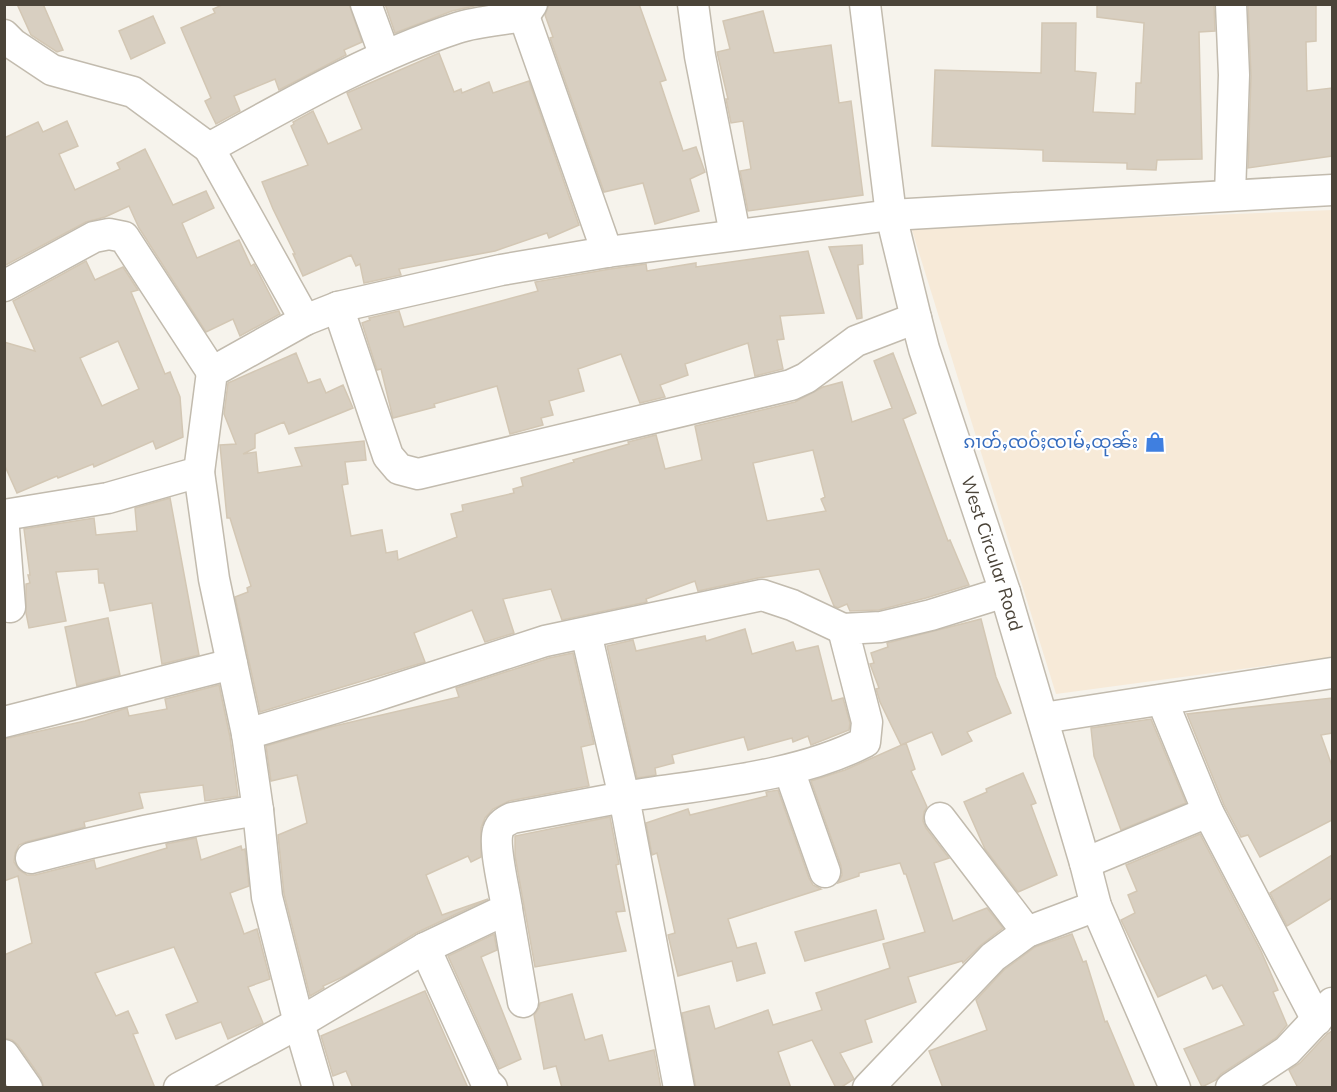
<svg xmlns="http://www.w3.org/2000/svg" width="1337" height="1092" font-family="Mulish,'Noto Sans Myanmar',sans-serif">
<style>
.commercial{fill:#f7ead8}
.building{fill:#d8cfc1;stroke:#d3c7b4;stroke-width:1.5;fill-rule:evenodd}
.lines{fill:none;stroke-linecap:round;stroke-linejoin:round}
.minor-casing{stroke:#c2bbae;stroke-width:33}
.minor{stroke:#fff;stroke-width:30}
.labels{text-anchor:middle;stroke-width:4.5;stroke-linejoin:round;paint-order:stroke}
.shop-label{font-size:18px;fill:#366cbe;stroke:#fff;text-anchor:end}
.street-label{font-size:18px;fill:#4b4439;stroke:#fff}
</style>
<rect width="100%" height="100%" fill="#f6f3ec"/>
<polygon class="commercial" points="1332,210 1332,657 1056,694 911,227"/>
<g class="building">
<polygon points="17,4 43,4 63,50 57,52 31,35"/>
<polygon points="224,4 349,4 362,42 344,50 346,55 279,90 275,79 234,96 240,111 216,124 205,101 211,98 181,28 215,13 213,9"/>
<polygon points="385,4 483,4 452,11 395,33"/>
<polygon points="549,4 639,4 666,80 660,82 683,151 696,147 705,172 690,179 699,211 655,224 643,183 604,192 550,38 553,37 545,15"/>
<polygon points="1097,4 1214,5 1215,31 1199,32 1202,159 1157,160 1156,170 1127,169 1127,163 1043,161 1043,150 932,146 935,70 1041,73 1042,23 1076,23 1075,71 1096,73 1093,112 1135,114 1136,83 1141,83 1144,23 1097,17"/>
<polygon points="1248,4 1316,4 1316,41 1306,42 1307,91 1332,88 1332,156 1248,168 1251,76"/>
<polygon points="763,11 774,53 831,45 839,103 851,101 863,195 748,211 740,171 751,169 743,121 731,123 726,99 728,99 717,52 730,49 723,21"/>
<polygon points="153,16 165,43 131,59 119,31"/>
<polygon points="439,53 454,92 461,89 462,93 489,82 493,93 529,81 579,225 549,238 547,233 495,251 399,269 401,275 364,283 360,264 356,266 351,255 303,276 293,254 295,254 273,209 262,182 308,165 291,126 294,124 293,122 313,111 328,144 362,129 347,93"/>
<polygon points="67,121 78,146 59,154 75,190 120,169 117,163 145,149 173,205 206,191 214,208 182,223 197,258 239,240 251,266 254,264 280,314 240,336 233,319 206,332 139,228 129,206 105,217 86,222 4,266 4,138 38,122 43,132"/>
<polygon points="862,245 863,264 858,265 862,318 857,319 829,247"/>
<polygon points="808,251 824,313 780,316 784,339 777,340 783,369 755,376 748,343 685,364 688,375 660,385 665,397 640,403 621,354 578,369 584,391 549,401 553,415 541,418 543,425 510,434 497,386 434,404 435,407 393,418 381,369 377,370 362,323 370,320 369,318 399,311 404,327 538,291 535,282 610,269 646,264 647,271 696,263 696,267"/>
<path d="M86,261l9,19 28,-13 15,23 -7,2 6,14 28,68 5,-2 10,25 3,40 -27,12 -3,-8 -59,26 -1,-3 -35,14 -1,-2 -40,17 -13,-29v-122l31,9 -22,-50zM118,341l21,48 -37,17 -22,-48z"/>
<path d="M296,353l12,30 12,-4 6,14 17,-8 10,23 -64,26 -5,-12 -29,12v14l-12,6 13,-2 2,21 44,-7 -7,-18 69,-7 2,19 -21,2 3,22 -6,1 9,51 31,-6 4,23 11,-2 1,9 59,-23 -6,-23 12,-3 -1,-6 52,-12 -1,-4 10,-3 -2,-8 53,-16 -1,-2 56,-16 -1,-2 28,-7 9,34 37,-9 -7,-34 100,-24 28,-15 19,-5 10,40 40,-14 -18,-47 19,-8 23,60 -13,6 45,122 2,-1 19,45 -43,13 -47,12 -29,1 -3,-7 -9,4 -4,-2 -15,-37 -61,9 -60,13 -3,-10 -49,18 1,3 -85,18 -11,-31 -48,10 11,34 -29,9 -13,-32 -58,23 11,29 -165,50 -25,-115 13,-5 -1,-4 4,-2 -21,-68h-3l-7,-73 16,-1 -12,-30 4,-31zM813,450l12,47 -4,2 5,12 -59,10 -14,-58z"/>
<polygon points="170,498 199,655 162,664 152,603 110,611 104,583 99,583 98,569 56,572 66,621 29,628 26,613 26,584 30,583 28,575 30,575 24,529 94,518 96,535 137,531 135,508"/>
<polygon points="108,618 120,675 77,686 65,627"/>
<polygon points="981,619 996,677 1011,713 967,732 972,741 942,755 932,732 901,745 880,702 876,689 879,688 870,664 874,663 871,653 888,647 887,643"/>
<polygon points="745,629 752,654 793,642 796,651 818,646 832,701 843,698 850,723 849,730 811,745 808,736 793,742 792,738 748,750 744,737 672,755 674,763 655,768 656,775 637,778 607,646 633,640 636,651 705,636 706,641"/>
<polygon points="573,653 594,744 581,747 589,786 509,801 493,809 485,818 481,828 481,857 471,862 468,856 426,875 442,915 488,899 416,933 347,975 323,986 324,988 310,996 284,894 278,835 307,823 297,775 271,781 266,746 330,727 459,697 456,688 549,658"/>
<polygon points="219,685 230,737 238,796 205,801 203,785 139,793 143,808 84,822 85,827 26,842 19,845 15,853 14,862 19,870 27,875 35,875 94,860 96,869 167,848 166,844 196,838 201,860 241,846 242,850 245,849 249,886 230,893 244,934 257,929 270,979 248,987 263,1023 228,1039 221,1022 176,1039 166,1015 198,1002 174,947 95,973 116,1016 128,1011 138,1033 133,1034 155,1088 44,1088 41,1078 18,1045 12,1040 4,1038 4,955 32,943 18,876 4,881 4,739 85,721 127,708 129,716 167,709 165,699"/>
<polygon points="1332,698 1332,733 1321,735 1332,766 1332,820 1260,857 1248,835 1241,837 1224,805 1187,714"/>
<polygon points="1151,719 1186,803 1121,830 1094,756 1091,728"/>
<polygon points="906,743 915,769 911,771 927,807 924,812 923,821 926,828 949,858 934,863 953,921 987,908 1003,928 981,945 963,963 962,961 908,977 916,1002 865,1020 872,1042 840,1053 854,1079 840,1088 836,1088 812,1040 778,1052 791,1088 696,1088 682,1013 709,1006 715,1029 768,1010 773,1025 822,1010 816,993 890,968 883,944 925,932 906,874 904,874 900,863 859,873 859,876 838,883 842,875 841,866 811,781 845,770"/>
<polygon points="1023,773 1036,803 1031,805 1057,875 1018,892 985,849 964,802 987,792 986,789"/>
<polygon points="778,790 809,878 813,885 821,889 728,919 737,948 756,943 765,973 737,981 732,961 678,976 668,935 675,933 657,853 652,855 646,823 688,809 690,815 767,796 766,792"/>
<polygon points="610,817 619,864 616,865 625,911 616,912 626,951 535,967 515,856 515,836"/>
<polygon points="1200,834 1261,951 1278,990 1273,992 1287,1025 1276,1038 1221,1074 1216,1080 1202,1087 1184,1049 1244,1025 1222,985 1213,989 1206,975 1158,997 1121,920 1135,913 1128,895 1137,891 1126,865"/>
<polygon points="1332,855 1332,898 1287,926 1270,893"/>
<polygon points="876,910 884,939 805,961 795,932"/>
<polygon points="494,934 497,950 481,957 521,1059 499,1069 448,956"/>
<polygon points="1072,934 1083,962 1086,961 1105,1022 1107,1021 1135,1088 943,1088 929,1051 987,1030 976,1000 1004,970 1035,947"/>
<polygon points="425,991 468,1088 353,1088 346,1071 333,1076 321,1036"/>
<polygon points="572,994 585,1040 602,1035 609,1061 654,1050 661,1088 562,1088 556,1066 544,1069 534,1015 539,1008 540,1003"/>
<polygon points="1332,1031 1332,1088 1298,1088 1289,1070 1300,1063 1327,1034"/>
</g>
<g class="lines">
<g class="minor-casing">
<g id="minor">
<polyline points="366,4 385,56"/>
<polyline points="693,4 700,56 735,234"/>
<path id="s1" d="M865,4l26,211 25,103 8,31 81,243 80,271 11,43 79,182"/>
<polyline points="524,16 607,252"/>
<polyline points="4,35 13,44 52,70 133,92 209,148"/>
<polyline points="1230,195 1234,75 1231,4"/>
<polyline points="4,286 94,237 109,234 124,237 212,372"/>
<polyline points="338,307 388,456 399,469 418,474 791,385 806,378 856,341 916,318"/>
<path d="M305,320l-96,-172c80,-44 160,-91 248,-120 21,-7 45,-8 67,-12l8,-12"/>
<polyline points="199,472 214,579 247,734 258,810 267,897 299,1023 318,1088"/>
<polyline points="4,515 108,498 199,472 212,372 305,320 338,307 501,270 607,252 891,215 1332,190"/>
<polyline points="4,529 10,607"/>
<polyline points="1162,700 1208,812 1317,1020"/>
<polyline points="1043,718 1332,673"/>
<polyline points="4,722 232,664"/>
<polyline points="247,734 372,697 545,641 762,595 792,605 843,629"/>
<polyline points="789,770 825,872"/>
<polyline points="940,818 1027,932"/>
<path d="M31,858c75,-20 150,-36 227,-48"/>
<polyline points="1085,863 1208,812"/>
<polyline points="507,909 523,1002"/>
<polyline points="425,948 486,1082 492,1088"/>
<polyline points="4,1055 27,1088"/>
<path d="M179,1088l120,-65 126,-75 82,-39c-2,-17 -14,-63 -9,-78 2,-7 8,-10 14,-13l112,-21 -38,-164"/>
<path d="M679,1088l-55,-291c78,-13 171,-19 241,-55l2,-20 -24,-93 38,-2 50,-12 74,-23"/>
<polyline points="868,1088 993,957 1027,932 1096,906"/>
<polyline points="1231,1088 1287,1051 1332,1003"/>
</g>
</g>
<use href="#minor" class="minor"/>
</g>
<defs>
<g id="shop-bare" transform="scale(1.62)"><path d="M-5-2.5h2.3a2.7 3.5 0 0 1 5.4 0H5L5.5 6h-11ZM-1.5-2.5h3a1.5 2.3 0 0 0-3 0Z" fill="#3f7fe0" stroke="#fff" stroke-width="2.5" paint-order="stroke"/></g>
</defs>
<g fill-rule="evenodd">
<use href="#shop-bare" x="1155" y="442"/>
</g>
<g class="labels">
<g class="shop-label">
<text x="1138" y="448">ၵၢတ်ႇၸဝ်ႈၸၢမ်ႇထုၼ်း</text>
</g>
<g class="street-label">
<text dy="6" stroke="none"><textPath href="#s1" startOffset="566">West Circular Road</textPath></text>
</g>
</g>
<rect width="1337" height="1092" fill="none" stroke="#4b4439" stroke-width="12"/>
</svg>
